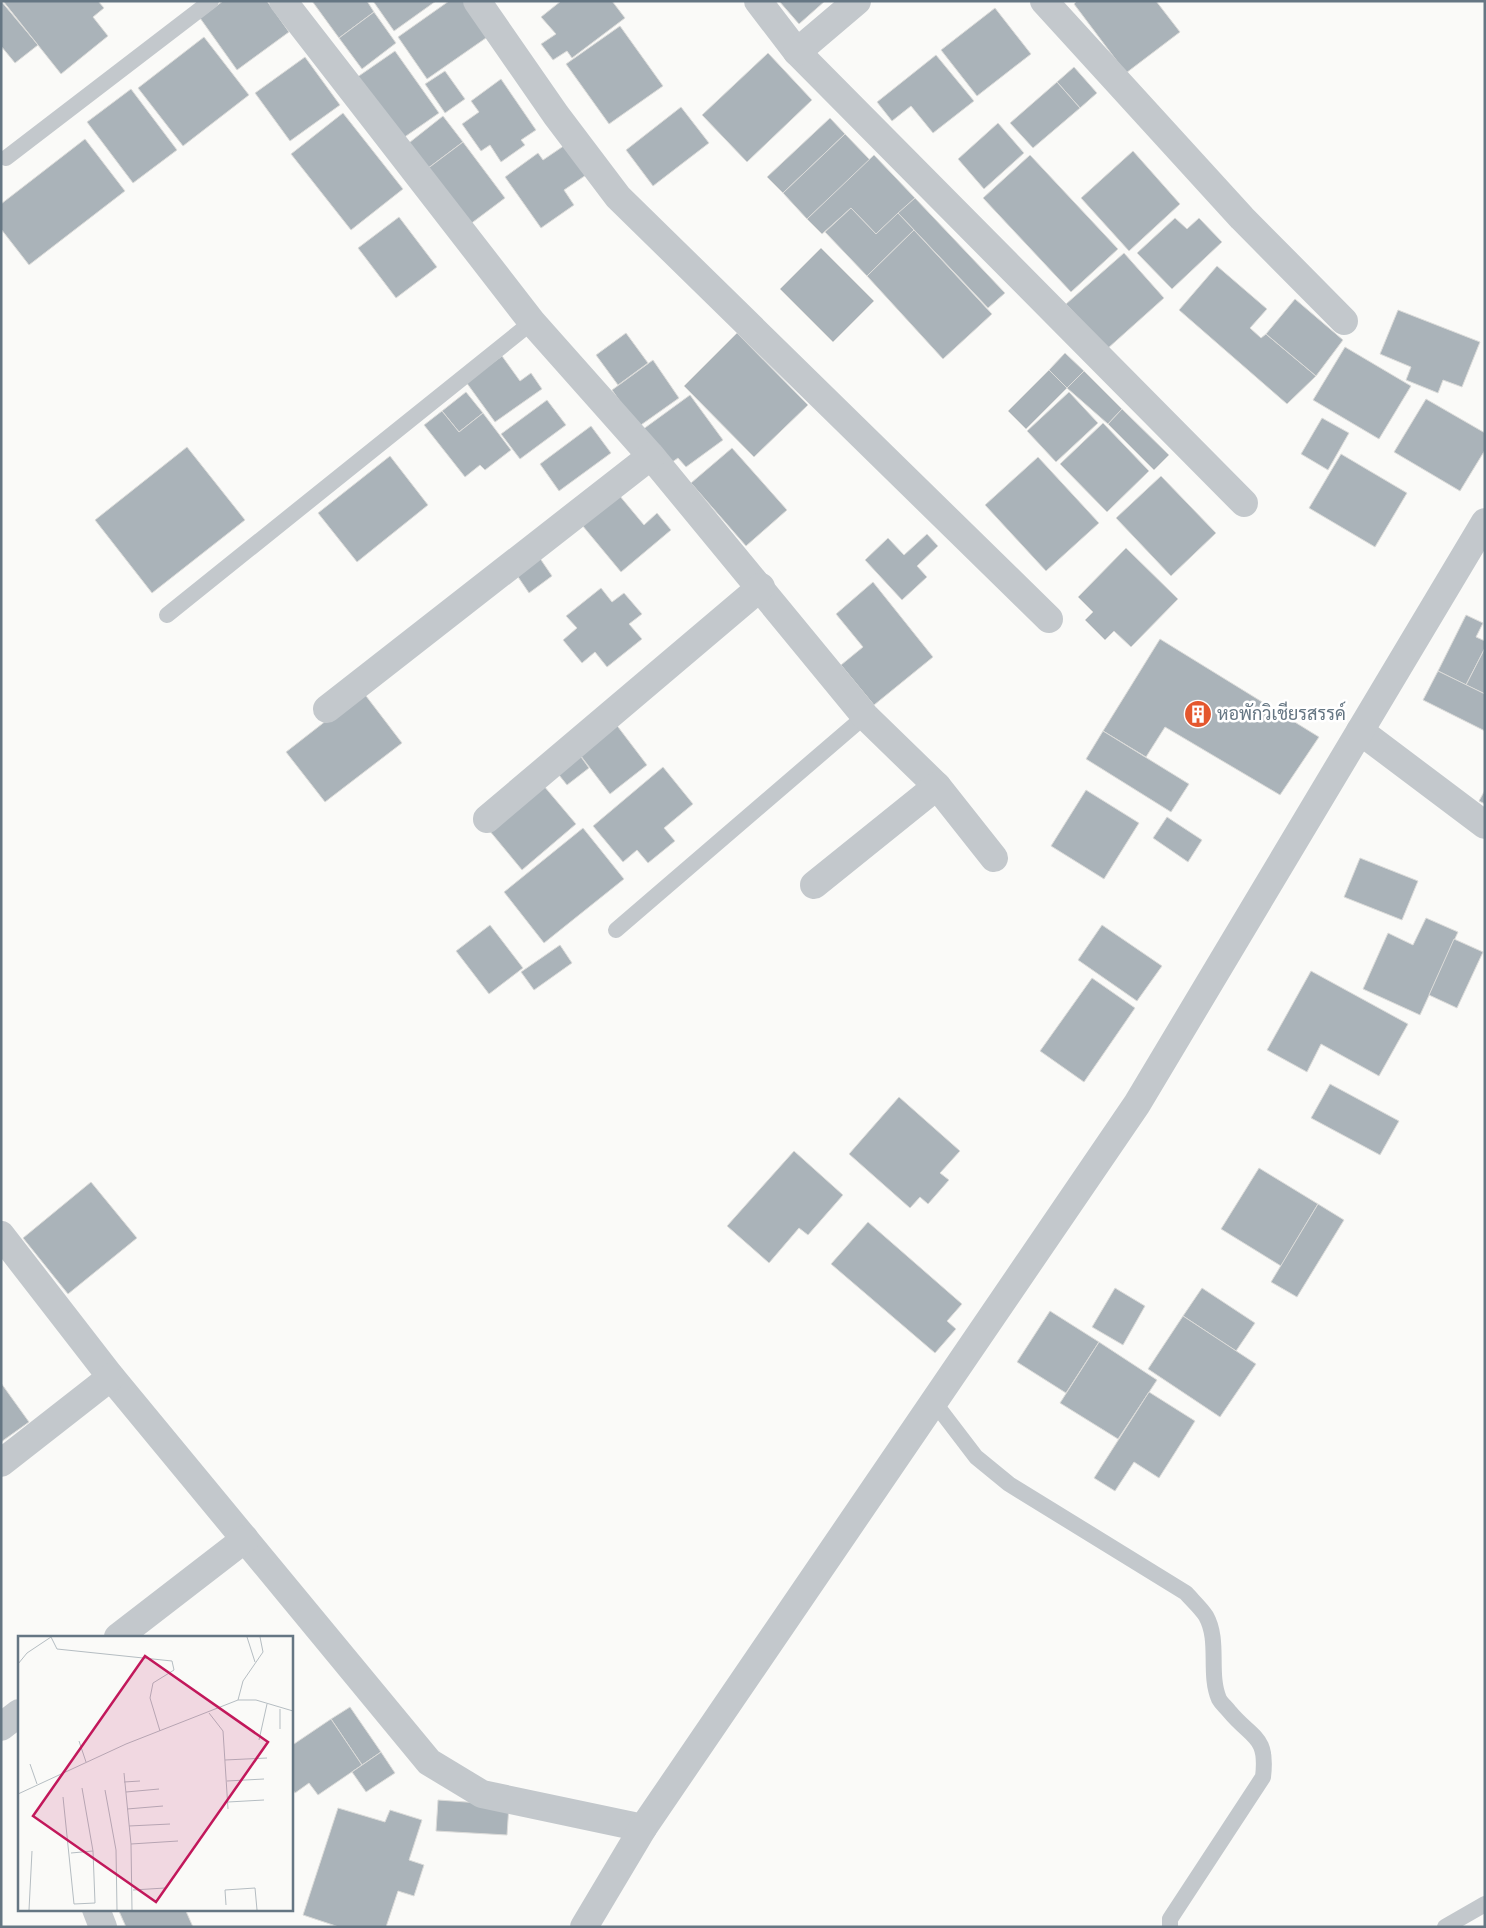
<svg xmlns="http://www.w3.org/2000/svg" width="1486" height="1928" font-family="'Varela Round',Sarabun,sans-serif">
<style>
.building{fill:#aab3b9;stroke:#dcdcda}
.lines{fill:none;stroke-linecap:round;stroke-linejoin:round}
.service{stroke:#c3c8cc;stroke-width:16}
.minor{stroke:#c3c8cc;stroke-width:28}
.labels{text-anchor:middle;stroke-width:5;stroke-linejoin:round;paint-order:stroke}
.poi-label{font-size:18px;fill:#657683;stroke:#fff;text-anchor:start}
.inset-road{fill:none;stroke:#b5bdc2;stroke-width:1}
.view{fill:#c2185b;fill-opacity:0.15;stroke:#c2185b;stroke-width:2.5}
.inset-edge{fill:none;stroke:#657683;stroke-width:2.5}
</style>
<rect width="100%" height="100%" fill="#fafaf8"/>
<g class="building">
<polygon points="1,1 38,45 15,63 1,46"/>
<polygon points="3,1 98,1 104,8 93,17 108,36 61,74"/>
<polygon points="223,1 267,1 289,32 237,70 200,18"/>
<polygon points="312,1 367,1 374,12 339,38"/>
<polygon points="373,1 436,1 394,31"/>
<polygon points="449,1 475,1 496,31 427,79 398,37"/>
<polygon points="561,1 612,1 625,18 572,58 567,51 553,60 541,44 556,34 541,17"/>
<polygon points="779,1 825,1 799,24"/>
<polygon points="1077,1 1156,1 1180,32 1126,73 1074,4"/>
<polygon points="995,8 1031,54 977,96 941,50"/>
<polygon points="374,12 396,43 362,69 339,38"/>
<polygon points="620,26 663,86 609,124 566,64"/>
<polygon points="204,37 249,95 183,146 138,88"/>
<polygon points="395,51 439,113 396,143 353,80"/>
<polygon points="768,53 812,100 747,162 702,115"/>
<polygon points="936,55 974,101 933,133 911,106 892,121 877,102"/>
<polygon points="305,57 340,105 290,141 255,93"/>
<polygon points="1074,67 1097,93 1080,108 1057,82"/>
<polygon points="445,71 465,99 445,113 425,84"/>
<polygon points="501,79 536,130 521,140 525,145 501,162 490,145 481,151 462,124 479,112 471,101"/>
<polygon points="1057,82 1080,108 1033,148 1010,123"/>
<polygon points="131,89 177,150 133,183 87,122"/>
<polygon points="681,107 709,143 653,186 626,150"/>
<polygon points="343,113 403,189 351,230 291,154"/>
<polygon points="443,116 463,142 419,175 400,150"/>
<polygon points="830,118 845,134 783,193 767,177"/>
<polygon points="998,123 1024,153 984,189 958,159"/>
<polygon points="845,134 870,160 807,219 783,193"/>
<polygon points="85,139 125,191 29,265 1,229 1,204"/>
<polygon points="463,142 505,198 461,231 419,175"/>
<polygon points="568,143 589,173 564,190 574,205 541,228 505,177 538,153 543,160"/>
<polygon points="1133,151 1180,204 1129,251 1081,198"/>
<polygon points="874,155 915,198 876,234 851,208 822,234 807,219"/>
<polygon points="1030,155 1118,249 1071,292 983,198"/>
<polygon points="915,198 1005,293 988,308 898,213"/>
<polygon points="851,208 876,234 898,213 914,230 867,276 825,232"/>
<polygon points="399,217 437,267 396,298 358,248"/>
<polygon points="1175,218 1187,229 1199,218 1222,242 1172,289 1137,253"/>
<polygon points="914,230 992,314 943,359 867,276"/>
<polygon points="821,248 874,301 833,342 780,289"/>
<polygon points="1124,253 1164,298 1107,349 1066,304"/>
<polygon points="1217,266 1267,309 1250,328 1261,338 1266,334 1316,376 1287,404 1179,310"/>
<polygon points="1295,299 1343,340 1316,376 1266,334"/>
<polygon points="1398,310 1480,342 1462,387 1443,380 1438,393 1406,380 1411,367 1380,354"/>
<polygon points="626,333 648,363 618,385 596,355"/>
<polygon points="737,333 808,405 754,457 684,386"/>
<polygon points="1345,347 1411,386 1379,439 1313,400"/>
<polygon points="1065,353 1084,371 1067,388 1049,370"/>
<polygon points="502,356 520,381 531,373 542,389 495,422 466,382"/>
<polygon points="653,360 679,398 638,427 612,390"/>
<polygon points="1049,370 1067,388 1026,429 1008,411"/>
<polygon points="1084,371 1122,409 1108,424 1067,388"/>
<polygon points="466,392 483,413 459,432 442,411"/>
<polygon points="1069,392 1098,423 1056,462 1027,431"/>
<polygon points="690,395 723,440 686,467 678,458 668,465 642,430"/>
<polygon points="1426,399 1485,433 1485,450 1460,491 1394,452"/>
<polygon points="547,400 566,425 520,459 501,434"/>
<polygon points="1122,409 1169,455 1154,470 1108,424"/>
<polygon points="442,411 459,432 483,413 511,450 485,470 480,465 465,477 424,425"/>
<polygon points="1322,418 1349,433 1328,470 1301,454"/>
<polygon points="1103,423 1149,471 1107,512 1060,464"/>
<polygon points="591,426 611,453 559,491 540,464"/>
<polygon points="187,447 245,520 152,593 95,520"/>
<polygon points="732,448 787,510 746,546 691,483"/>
<polygon points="1341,454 1407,493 1375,547 1309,508"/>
<polygon points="390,456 428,505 357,562 318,513"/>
<polygon points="1038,457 1099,523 1046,571 985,505"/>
<polygon points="1161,476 1216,533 1171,576 1116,518"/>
<polygon points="619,495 644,525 657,513 671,530 621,572 582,525"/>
<polygon points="927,534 938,546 917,566 927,577 902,600 865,560 888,538 904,555"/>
<polygon points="1126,548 1178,599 1131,647 1114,631 1105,640 1085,620 1093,612 1078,597"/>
<polygon points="535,551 552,576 529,593 512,568"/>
<polygon points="873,582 933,657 874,705 841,665 863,647 836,614"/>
<polygon points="601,588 612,602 624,593 642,614 629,624 642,639 607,667 595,652 582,663 563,640 577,628 566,616"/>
<polygon points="1466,615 1483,623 1476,637 1485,641 1485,648 1466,685 1438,671"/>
<polygon points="1160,639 1319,737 1280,795 1165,727 1146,757 1103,731"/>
<polygon points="1485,648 1485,694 1466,685"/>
<polygon points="1438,671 1485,694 1485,731 1423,700"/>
<polygon points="363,692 402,743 325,802 286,752"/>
<polygon points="612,719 647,765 610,794 574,747"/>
<polygon points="1103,731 1189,784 1171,812 1086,759"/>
<polygon points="574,747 589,768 567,785 551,765"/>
<polygon points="663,767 693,804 664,828 675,841 648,863 637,850 623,862 593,826"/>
<polygon points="538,779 576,824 522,870 484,824"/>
<polygon points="1086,790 1139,823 1104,879 1051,846"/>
<polygon points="1485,790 1485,804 1479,801"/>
<polygon points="1167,817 1202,840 1188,862 1153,838"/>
<polygon points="583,828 624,879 544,943 504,892"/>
<polygon points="1360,858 1418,881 1402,920 1344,897"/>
<polygon points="1426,918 1458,932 1420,1015 1363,989 1388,933 1413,945"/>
<polygon points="490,925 523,968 489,994 456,951"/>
<polygon points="1102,925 1162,966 1137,1001 1078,960"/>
<polygon points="1454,939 1483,952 1457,1008 1429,995"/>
<polygon points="560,945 572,963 534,990 521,972"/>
<polygon points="1311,971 1408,1024 1379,1076 1321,1044 1307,1072 1267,1050"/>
<polygon points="1092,978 1135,1008 1084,1082 1040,1051"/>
<polygon points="1330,1084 1399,1121 1380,1155 1311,1118"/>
<polygon points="899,1097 960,1151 940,1173 949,1180 928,1204 920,1197 910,1208 849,1154"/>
<polygon points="794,1151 843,1195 808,1235 799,1228 769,1263 727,1226"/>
<polygon points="1259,1168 1318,1204 1281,1266 1221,1229"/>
<polygon points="91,1182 137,1238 68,1294 23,1238"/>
<polygon points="1318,1204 1344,1220 1297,1297 1271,1282"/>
<polygon points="868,1222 962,1304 947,1321 956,1329 935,1353 831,1264"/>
<polygon points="1115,1288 1145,1306 1123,1345 1092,1327"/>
<polygon points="1202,1288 1255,1323 1236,1351 1183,1316"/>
<polygon points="1050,1311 1099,1342 1066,1393 1017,1362"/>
<polygon points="1183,1316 1256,1364 1220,1417 1148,1369"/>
<polygon points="1099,1342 1157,1380 1118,1439 1060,1403"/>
<polygon points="1,1383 29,1422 1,1442"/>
<polygon points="1149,1392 1195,1421 1159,1478 1134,1462 1115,1491 1094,1478"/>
<polygon points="350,1707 381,1752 362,1765 331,1719"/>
<polygon points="331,1719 362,1765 318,1795 309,1783 295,1793 291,1787 291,1746"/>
<polygon points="381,1752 395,1773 366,1792 352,1772"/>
<polygon points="438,1800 509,1805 507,1835 436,1831"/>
<polygon points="338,1808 385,1822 390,1810 422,1820 409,1860 424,1865 414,1896 398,1891 386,1927 339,1927 303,1915"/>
<polygon points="118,1909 185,1909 193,1927 126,1927"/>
</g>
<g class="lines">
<g class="service">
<polyline points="6,158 211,1"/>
<polyline points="167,615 532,322"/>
<polyline points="616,930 865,716"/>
<path d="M934,1402l42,55 33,27 177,109c6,7 15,15 20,23 14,25 2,57 13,83 2,4 7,8 10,12 23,28 39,24 34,66l-93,142v8"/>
<polyline points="1445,1927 1485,1904"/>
</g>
<g class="minor">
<polyline points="283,1 532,322 651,456 865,716 937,786 994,858"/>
<polyline points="477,1 556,115 618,197 1049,619"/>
<polyline points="758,1 797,52 1244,503"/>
<polyline points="1044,1 1242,218 1344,321"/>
<polyline points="797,52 857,1"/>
<polyline points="327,709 651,456"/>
<polyline points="1360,731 1485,825"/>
<polyline points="487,819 761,587"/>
<polyline points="814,885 937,786"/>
<polyline points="1,1235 111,1377 429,1762 482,1794 643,1828"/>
<polyline points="1,1463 111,1377"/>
<polyline points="118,1637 245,1539"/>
<polyline points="1,1727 19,1713"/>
<polyline points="96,1909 103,1927"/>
<polyline points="584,1927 643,1828 1137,1104 1485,522"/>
</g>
</g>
<defs>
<g id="building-disc" transform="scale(1.4375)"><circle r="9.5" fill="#e4572e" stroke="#fff"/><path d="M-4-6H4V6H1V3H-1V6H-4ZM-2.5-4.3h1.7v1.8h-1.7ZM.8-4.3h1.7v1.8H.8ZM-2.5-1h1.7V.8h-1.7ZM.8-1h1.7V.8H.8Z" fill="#fff"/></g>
</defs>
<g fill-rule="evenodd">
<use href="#building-disc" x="1198" y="714"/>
</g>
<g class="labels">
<g class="poi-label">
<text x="1217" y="720">หอพักวิเชียรสรรค์</text>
</g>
</g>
<g transform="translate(18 1636)">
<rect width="275" height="275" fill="#fafaf8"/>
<path class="inset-road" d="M33,1l6,12 115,12 2,9 -21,13 -3,15 10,33M229,1l8,25M0,28l9,-11 24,-16M220,64l5,-19 20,-29 -3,-15M262,73v20M191,77l14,18 5,78M241,104l8,-36M61,105l7,21M207,124l42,-2M12,128l7,20M106,137l7,71 1,66M209,145l37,-2M106,146l16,-1M87,154l11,60 1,60M108,156l33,-3M0,158l108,-50 112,-44h18l37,11M45,161l11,107 21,-1 -2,-52 -11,-63M210,166l36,-2M109,173l36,-3M111,190l41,-2M113,208l47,-3M53,217l22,-2M115,254l32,-2M208,269l-1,-15 30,-2 2,22M11,274l3,-59"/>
<path class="view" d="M127,20l123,86 -112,160 -123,-86z"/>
<rect width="275" height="275" class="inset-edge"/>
</g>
<rect width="1486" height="1928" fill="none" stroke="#657683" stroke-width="5"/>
</svg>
